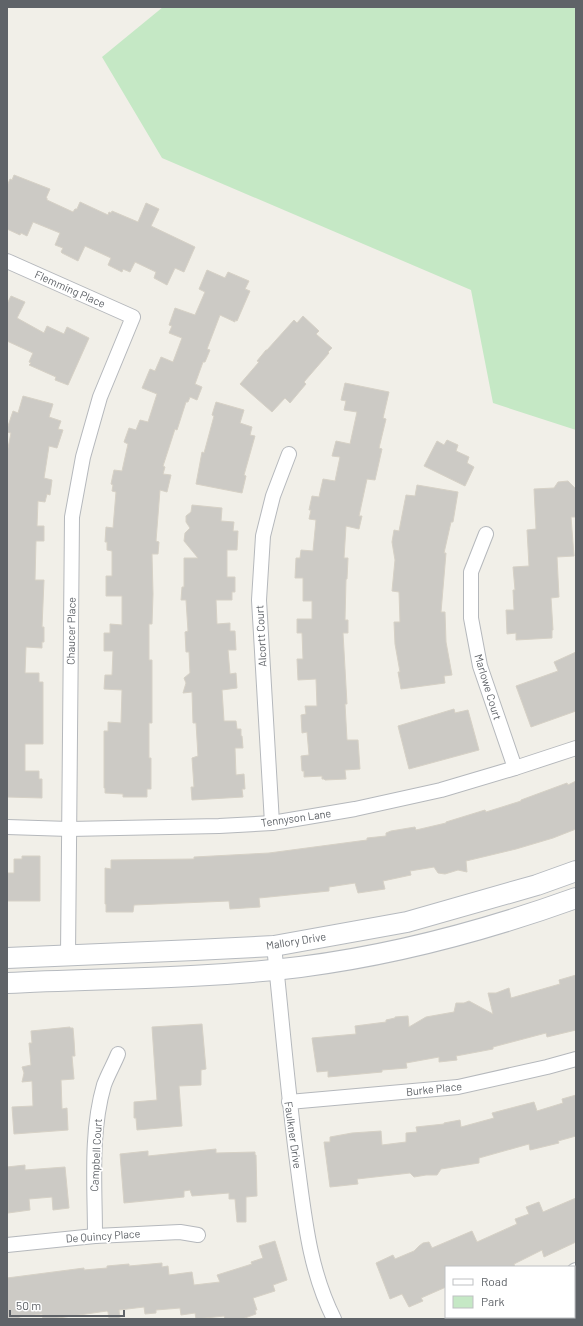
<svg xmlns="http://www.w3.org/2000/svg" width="583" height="1326" font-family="Barlow,sans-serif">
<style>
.green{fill:#c5e8c5}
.building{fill:#cccac5;stroke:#d6d1c6}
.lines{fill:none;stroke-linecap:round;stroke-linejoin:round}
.minor-casing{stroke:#b5b8bc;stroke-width:16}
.secondary-casing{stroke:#b6babf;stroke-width:22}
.minor{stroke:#fff;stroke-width:14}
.secondary{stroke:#fff;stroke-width:20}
.labels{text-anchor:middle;stroke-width:3.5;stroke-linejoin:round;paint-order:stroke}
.street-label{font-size:11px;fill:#5f6368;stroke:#fff}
</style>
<rect width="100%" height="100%" fill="#f1efe8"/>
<polygon class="green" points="163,7 576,7 576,430 493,403 471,290 162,158 102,57"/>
<g class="building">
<polygon points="14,175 50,189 46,198 47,198 47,200 73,212 75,209 77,209 80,202 108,215 109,212 111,213 112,211 138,222 146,203 159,209 151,226 195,247 184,272 175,268 167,285 154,278 156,272 135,262 130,272 123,269 122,272 108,265 111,258 85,246 78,261 62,253 61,252 63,248 55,245 60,233 33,222 27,236 21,233 20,235 7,229 7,186 10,179 12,180"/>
<polygon points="207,270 225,278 228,272 249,281 245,289 250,291 237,321 235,320 235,322 220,315 207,349 210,350 205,362 203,362 195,384 202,387 197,400 190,397 188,402 186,402 177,430 175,429 163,466 165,467 163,474 171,475 167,492 160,490 156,541 159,542 158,554 152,554 153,594 152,624 149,624 149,660 152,660 152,723 149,723 149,758 151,758 151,789 147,789 147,797 123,797 123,794 105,793 105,788 104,788 104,731 108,731 108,722 121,723 122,690 104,689 105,675 112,675 113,651 104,651 104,633 110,633 110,624 122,625 122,596 106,596 106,576 112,576 112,551 107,550 107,542 105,542 106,527 113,528 116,492 112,491 113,485 111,484 114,470 122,471 128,444 124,442 129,428 136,430 140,420 148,422 157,394 142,388 150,369 155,371 161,357 173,362 182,338 169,333 172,326 169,325 175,308 195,315 205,292 199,289"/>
<polygon points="11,296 25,302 17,318 44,333 47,326 64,334 67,327 89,338 68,385 55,380 56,377 29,365 31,363 29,362 33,353 7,341 7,304"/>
<polygon points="303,316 319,331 316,334 332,348 328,352 329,353 304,382 306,384 290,403 285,398 272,412 240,384 259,362 257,361 266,350 267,350 294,320 297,323"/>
<polygon points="345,383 389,392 383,418 386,419 379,448 382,449 375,480 367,479 359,516 362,516 359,529 346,526 344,558 348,558 347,579 346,579 345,620 348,620 348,633 343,633 347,704 345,704 347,740 358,740 360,769 345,770 346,779 325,780 324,779 322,779 322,776 304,777 304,771 302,771 301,756 309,755 307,732 302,733 301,715 306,714 305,706 317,706 316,679 298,680 297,659 303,659 302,633 297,633 297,619 312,619 312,601 303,601 303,578 295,578 296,558 300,558 301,550 313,551 316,520 309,519 311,510 309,510 312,496 319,497 323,479 335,481 340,457 332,456 336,441 350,444 357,412 344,410 346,401 341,400"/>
<polygon points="23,396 53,404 49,417 61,421 58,429 63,430 57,448 49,446 44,478 52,480 50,495 47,494 45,502 38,501 37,526 44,526 44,541 36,541 35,580 44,580 42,627 44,627 44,642 42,642 42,648 26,647 25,673 39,673 39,682 43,682 43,744 25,744 25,771 39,771 39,779 42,779 42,798 7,797 7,453 11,433 7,432 7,429 13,411 18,413"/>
<polygon points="216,402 244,410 240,423 252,427 250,435 255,436 244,475 246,476 242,493 196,484 202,452 204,453 214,416 212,415"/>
<polygon points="447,440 458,445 456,451 469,457 467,463 474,467 465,486 424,466 437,441 444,445"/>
<polygon points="568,481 576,489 576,517 571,517 574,556 557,557 559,597 551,598 553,630 552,630 552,638 516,640 516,633 507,634 506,610 514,610 513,590 515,590 513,567 529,566 527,530 536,529 534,489 554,488 558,482"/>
<polygon points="417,485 458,492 453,522 451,522 444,553 446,553 441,612 445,612 446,642 452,675 444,676 445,683 401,689 398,672 400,672 395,644 394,622 400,622 399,592 392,591 395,560 392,542 394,530 399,531 406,495 415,496"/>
<polygon points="192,505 222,508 221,521 234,522 233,531 238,531 237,550 227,550 227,577 235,577 235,592 232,592 232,600 216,600 217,624 230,623 230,631 235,631 236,650 228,650 230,674 236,673 237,688 222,690 224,721 236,721 237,729 241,729 241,736 242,736 243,748 235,748 236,775 244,774 245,789 242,789 243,797 192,800 191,787 194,787 192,758 198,756 196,723 193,723 192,692 183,693 186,683 184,678 190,673 189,652 186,652 185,632 188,631 186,600 181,600 182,587 184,587 184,558 198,558 184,541 185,533 190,528 186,522 186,516 191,512"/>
<polygon points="576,652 576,711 531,727 516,686 558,671 554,662"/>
<polygon points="454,709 455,713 468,710 479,750 409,769 398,726"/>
<polygon points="576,781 576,829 553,838 516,849 466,861 467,872 458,870 445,874 438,873 434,867 410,871 411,875 383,881 385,889 358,893 355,883 329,887 329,891 259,898 260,907 230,909 229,901 134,905 133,912 106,912 106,904 105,904 105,868 111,869 111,860 194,859 194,857 269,853 367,840 367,838 386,836 386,833 391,831 415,827 416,830 446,823 446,822 485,810 486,812 521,801 521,800 567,783 568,785"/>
<polygon points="22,856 40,856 40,901 7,901 7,873 14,873 14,859 22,859"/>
<polygon points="576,975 576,1030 547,1037 546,1033 493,1047 493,1049 456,1056 457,1060 439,1062 439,1057 406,1063 407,1068 382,1070 382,1072 328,1077 328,1071 317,1072 312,1038 356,1034 355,1026 386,1022 386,1020 395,1018 395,1017 408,1016 409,1027 426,1017 454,1012 456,1003 464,1003 469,1001 493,1014 488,993 496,993 509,988 511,998 560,984 559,980"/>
<polygon points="202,1024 206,1069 201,1070 201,1085 179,1086 182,1126 137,1130 136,1118 134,1118 134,1102 157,1100 152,1027"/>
<polygon points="70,1027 70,1028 73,1028 74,1040 75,1056 72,1056 74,1079 61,1080 62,1109 67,1108 68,1130 14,1134 12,1107 33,1106 32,1081 22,1082 24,1073 22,1067 31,1065 29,1043 32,1043 31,1031"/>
<polygon points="576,1095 576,1136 558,1141 559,1143 530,1150 529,1144 479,1158 479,1163 441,1169 437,1175 426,1175 414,1177 410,1173 357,1179 358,1184 330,1187 324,1142 330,1142 330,1137 352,1133 381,1131 382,1145 406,1142 406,1133 417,1132 416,1127 444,1124 444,1123 460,1120 461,1127 494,1118 492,1113 534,1102 537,1111 563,1103 562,1099"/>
<polygon points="216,1149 216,1153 255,1152 255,1155 256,1155 257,1196 246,1197 246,1222 237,1222 235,1199 229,1199 229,1193 192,1196 190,1190 184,1191 184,1197 124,1203 120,1154 148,1151 148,1156"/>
<polygon points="25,1165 25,1170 65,1167 69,1208 53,1210 52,1197 29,1199 30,1210 8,1213 7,1167"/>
<polygon points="576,1198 576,1242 544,1257 542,1250 514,1264 515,1267 446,1267 446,1287 421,1298 423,1301 409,1307 402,1294 390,1299 376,1263 393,1255 395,1259 414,1251 419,1246 423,1243 429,1242 432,1248 472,1231 477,1242 517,1224 515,1219 529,1214 526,1207 539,1202 543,1212"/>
<polygon points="275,1241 287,1280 273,1285 275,1291 253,1298 257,1310 255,1310 256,1314 242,1319 225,1319 224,1316 196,1319 195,1313 181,1315 180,1308 156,1310 156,1313 145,1314 144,1307 119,1310 120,1319 109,1319 108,1312 107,1311 51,1319 43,1319 42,1314 19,1317 20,1319 7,1319 7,1278 84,1268 84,1270 107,1268 107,1266 129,1264 129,1266 162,1263 162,1267 168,1266 169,1275 192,1272 194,1285 220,1282 217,1275 252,1264 251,1262 263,1258 259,1246"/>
</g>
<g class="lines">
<g class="minor-casing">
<g id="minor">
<polyline points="7,261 133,317 100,397 83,457 72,517 68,955"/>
<polyline points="486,534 471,572 471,618 480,666 515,768"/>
<polyline points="272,823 259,600 263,536 273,496 289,454"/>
<polyline points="7,827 69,829 219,826 272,823 355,809 441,790 515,768 576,748"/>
<path d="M274,946c8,74 14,149 24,223 7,53 12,102 36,150"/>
<polyline points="289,1102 458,1087 547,1067 576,1059"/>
<path d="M95,1236c0,-49 -5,-103 9,-151 4,-11 10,-21 14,-31"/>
<polyline points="7,1245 95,1236 180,1232 198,1235"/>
<polyline points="574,1271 576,1270"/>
<polyline points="467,1319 471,1317"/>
</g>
</g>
<g class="secondary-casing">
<g id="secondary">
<polyline points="7,958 195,950 274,946 407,922 537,885 576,871"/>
<path d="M7,983c98,-5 196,-4 293,-16 94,-12 187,-37 276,-69"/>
</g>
</g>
<use href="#minor" class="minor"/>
<use href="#secondary" class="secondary"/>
</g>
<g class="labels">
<g class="street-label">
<text transform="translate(70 289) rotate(24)" y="4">Flemming Place</text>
<text transform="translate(71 631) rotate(-89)" y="4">Chaucer Place</text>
<text transform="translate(261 636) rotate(-93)" y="4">Alcortt Court</text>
<text transform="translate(488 687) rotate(73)" y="4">Marlowe Court</text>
<text transform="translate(296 818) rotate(-8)" y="4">Tennyson Lane</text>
<text transform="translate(296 941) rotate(-9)" y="4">Mallory Drive</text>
<text transform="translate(434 1089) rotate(-6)" y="4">Burke Place</text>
<text transform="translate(293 1135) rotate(82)" y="4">Faulkner Drive</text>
<text transform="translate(96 1155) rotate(-87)" y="4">Campbell Court</text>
<text transform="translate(103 1236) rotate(-4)" y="4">De Quincy Place</text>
</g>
</g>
<rect width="583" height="1326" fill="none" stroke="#5f6368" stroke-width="16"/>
<rect x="445" y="1266" width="130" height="52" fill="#ffffff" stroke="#bfc1c3"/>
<rect x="453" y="1279" width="20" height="6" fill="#ffffff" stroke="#bfc1c3"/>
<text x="481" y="1286" font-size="12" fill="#5f6368">Road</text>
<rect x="453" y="1296" width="20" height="12" fill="#c5e8c5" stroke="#bfc1c3"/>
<text x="481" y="1306" font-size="12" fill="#5f6368">Park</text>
<path d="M10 1310v6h114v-6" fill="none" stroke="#5f6368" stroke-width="2"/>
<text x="16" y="1310" font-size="12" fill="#5f6368" stroke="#ffffff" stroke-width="3" paint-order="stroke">50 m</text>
</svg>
